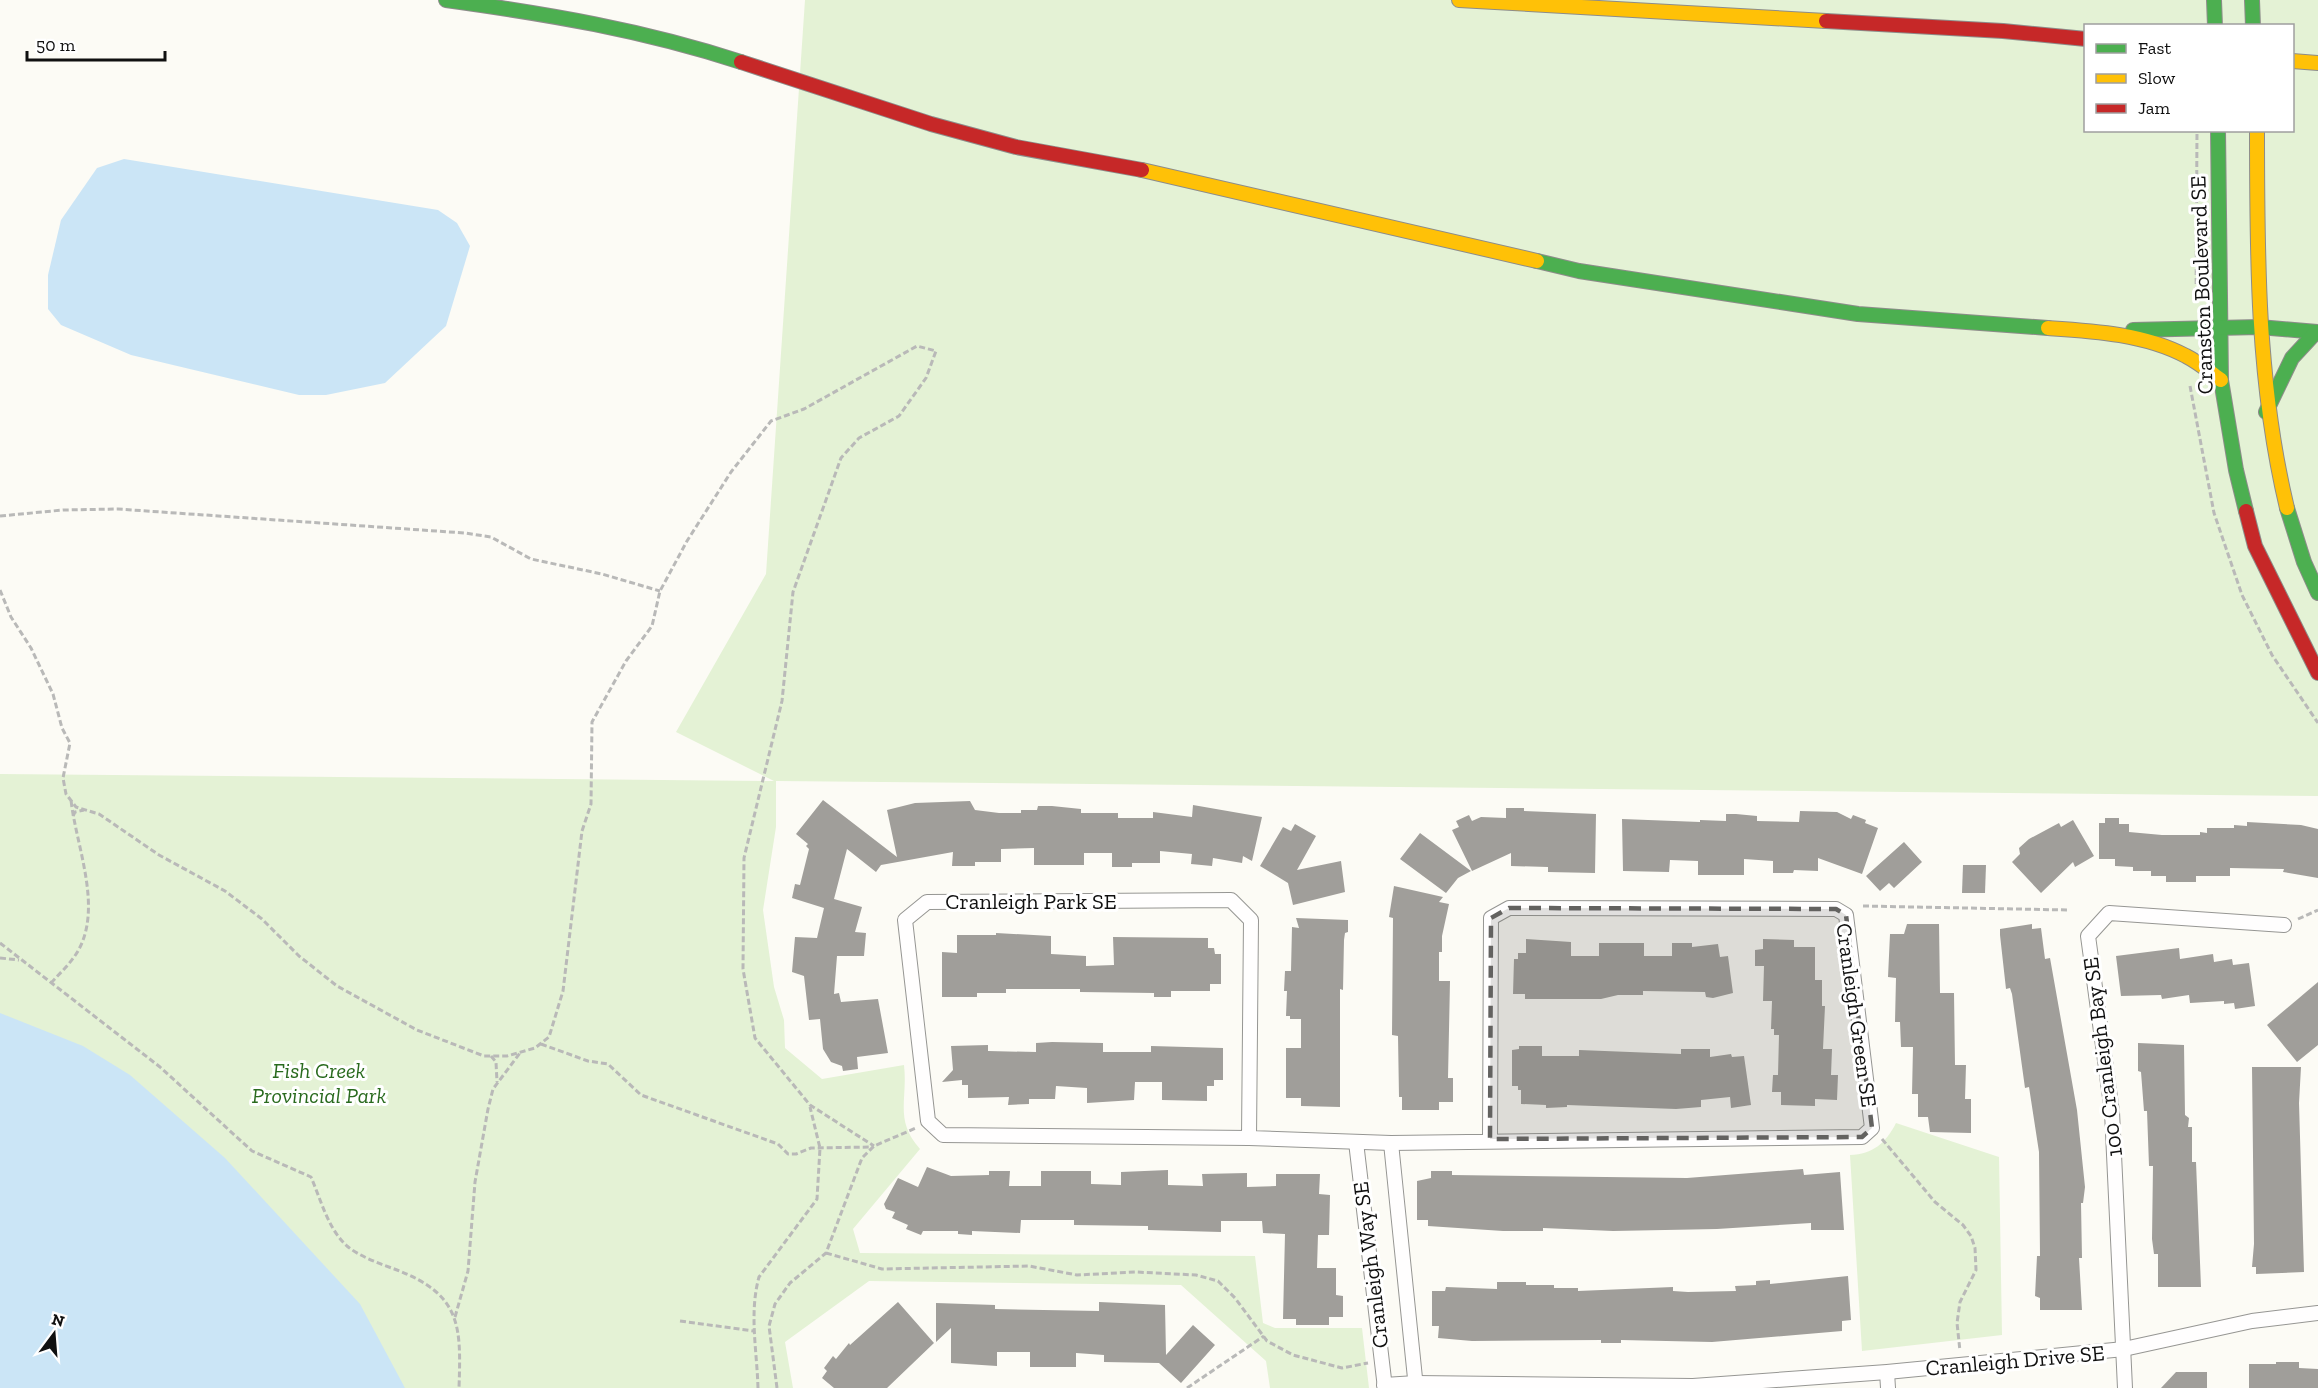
<svg xmlns="http://www.w3.org/2000/svg" width="2318" height="1388" font-family="'Zilla Slab',serif">
<style>
.green{fill:#e4f2d5;fill-rule:evenodd}
.water{fill:#cbe5f6}
.building{fill:#a09e9a}
.lines{fill:none;stroke-linecap:round;stroke-linejoin:round}
.street-casing{stroke:#969693;stroke-width:16}
.fast-casing{stroke:#8d8c8a;stroke-width:16}
.slow-casing{stroke:#8d8c8a;stroke-width:16}
.jam-casing{stroke:#8d8c8a;stroke-width:16}
.path{stroke:#b9b9b8;stroke-width:3;stroke-dasharray:6 3;stroke-linecap:butt}
.street{stroke:#fffefe;stroke-width:14}
.fast{stroke:#4caf50;stroke-width:14}
.slow{stroke:#ffc107;stroke-width:14}
.jam{stroke:#c62828;stroke-width:14}
.marked{fill:#636260;fill-opacity:0.2;stroke:#636260;stroke-width:4.5;stroke-dasharray:12 8;stroke-linejoin:round}
.labels{text-anchor:middle;stroke-width:6;stroke-linejoin:round;paint-order:stroke}
.street-label{font-size:22px;fill:#101010;stroke:#fff}
.park-label{font-size:22px;font-style:italic;fill:#296a1e;stroke:#fff}
</style>
<rect width="100%" height="100%" fill="#fcfbf5"/>
<g class="green">
<path d="M805,0h1513v796l-1542,-15v46l-13,83 11,77 10,33 1,28 37,31 82,-14c4,35 -10,55 16,84l-67,80 7,24 395,3 8,67 12,5h87l7,60h-99l-4,-27 -85,-76 -312,-4 -84,61 8,46h-793v-614l774,7 -98,-49 90,-158zM2086,26h206v104h-206z"/>
<path d="M1896,1123l103,34 3,178 -140,16 -12,-196c23,-1 36,-12 46,-32z"/>
</g>
<g class="water">
<polygon points="124,159 438,210 457,223 470,246 446,326 385,383 326,395 299,395 131,355 61,325 48,309 48,275 61,220 97,168"/>
<polygon points="0,1013 83,1046 130,1075 225,1158 360,1304 405,1388 0,1388"/>
</g>
<g class="building">
<polygon points="823,800 897,857 887,810 915,803 970,801 975,810 999,813 1021,813 1021,810 1037,810 1038,806 1052,806 1081,809 1081,813 1118,813 1118,818 1153,818 1153,812 1192,817 1193,805 1262,817 1252,861 1243,856 1242,863 1213,858 1212,866 1191,864 1192,854 1160,851 1160,863 1132,863 1132,867 1112,867 1112,853 1084,853 1084,865 1034,865 1034,848 1001,849 1001,862 975,862 975,866 952,866 953,852 881,865 876,872 847,849 834,899 862,907 855,932 866,933 864,956 837,956 834,994 839,993 841,1002 878,999 888,1053 857,1057 858,1069 843,1071 842,1066 831,1062 823,1049 820,1019 809,1020 804,976 792,972 795,937 817,938 824,908 792,898 795,884 800,885 809,849 806,846 808,844 796,834"/>
<polygon points="1506,808 1524,808 1524,811 1596,814 1595,873 1548,872 1548,867 1511,866 1511,853 1472,871 1452,830 1459,827 1456,821 1469,815 1472,821 1481,817 1506,818"/>
<polygon points="1800,811 1837,812 1851,819 1853,815 1866,820 1865,823 1878,828 1862,874 1818,858 1818,871 1794,870 1793,873 1773,873 1773,861 1744,859 1744,875 1698,875 1698,861 1670,860 1669,872 1623,871 1622,819 1700,822 1700,820 1726,821 1726,814 1736,814 1757,816 1757,821 1799,822"/>
<polygon points="2105,818 2119,818 2119,824 2129,824 2129,832 2162,835 2200,835 2200,832 2207,833 2207,828 2234,828 2234,825 2247,826 2247,822 2301,825 2318,829 2318,878 2283,872 2284,869 2230,868 2230,876 2196,876 2196,882 2166,882 2166,876 2151,876 2151,871 2133,871 2133,867 2115,866 2115,859 2099,859 2099,823 2105,823"/>
<polygon points="2073,820 2094,856 2075,867 2073,862 2041,893 2012,862 2020,854 2019,848 2029,839 2059,823 2061,827"/>
<polygon points="1295,824 1316,836 1297,870 1341,861 1345,892 1293,905 1288,883 1260,866 1283,827 1291,831"/>
<polygon points="1420,833 1471,871 1458,878 1446,893 1400,859"/>
<polygon points="1904,842 1922,862 1894,888 1889,883 1880,891 1866,876"/>
<polygon points="1963,865 1986,865 1985,893 1962,893"/>
<polygon points="1394,886 1443,897 1439,902 1449,904 1442,936 1442,952 1439,952 1439,981 1450,981 1448,1078 1453,1078 1453,1102 1439,1102 1439,1110 1402,1110 1402,1097 1399,1097 1398,1036 1392,1035 1393,918 1389,917"/>
<polygon points="1296,918 1348,920 1348,932 1345,933 1344,940 1343,990 1340,989 1340,1107 1301,1106 1301,1098 1286,1098 1286,1048 1301,1048 1301,1019 1290,1019 1290,1016 1286,1016 1287,991 1284,991 1285,971 1291,971 1292,927 1299,928"/>
<polygon points="1907,924 1939,924 1940,993 1954,993 1955,1065 1966,1065 1965,1099 1971,1099 1971,1133 1930,1132 1928,1117 1918,1117 1918,1094 1912,1094 1913,1047 1901,1047 1900,1022 1895,1022 1896,978 1888,977 1890,934 1904,934"/>
<polygon points="2032,924 2032,929 2041,928 2045,959 2050,958 2077,1110 2085,1187 2083,1203 2081,1203 2082,1258 2079,1258 2082,1310 2040,1310 2040,1298 2035,1296 2037,1256 2040,1256 2039,1152 2029,1087 2025,1088 2012,994 2010,988 2006,989 2000,935 2000,929"/>
<polygon points="996,933 1051,936 1051,954 1086,956 1086,966 1114,965 1113,937 1208,938 1208,948 1214,948 1215,954 1221,954 1221,984 1210,984 1210,991 1171,991 1171,997 1154,997 1154,993 1080,992 1080,989 1006,989 1006,993 977,993 977,997 942,997 942,952 957,953 957,935 996,935"/>
<polygon points="1526,939 1571,942 1571,956 1599,956 1599,943 1644,943 1644,956 1672,956 1672,943 1692,943 1692,947 1718,944 1720,957 1728,956 1733,993 1713,998 1706,997 1705,992 1643,991 1643,995 1618,995 1601,999 1525,999 1525,994 1513,994 1514,959 1518,959 1518,953 1526,953"/>
<polygon points="1763,939 1794,940 1794,947 1815,947 1815,980 1822,980 1822,1006 1825,1006 1823,1049 1832,1049 1831,1075 1838,1075 1837,1100 1815,1099 1815,1106 1781,1105 1781,1092 1772,1092 1773,1075 1778,1075 1779,1035 1774,1035 1774,1029 1771,1029 1772,1001 1763,1001 1764,966 1755,966 1755,950 1763,949"/>
<polygon points="2179,948 2180,959 2213,954 2214,962 2232,959 2233,965 2249,963 2255,1006 2235,1009 2234,1003 2224,1004 2224,1001 2190,1003 2189,995 2162,999 2161,995 2121,996 2116,956"/>
<polygon points="2318,982 2318,1045 2297,1062 2267,1025"/>
<polygon points="1052,1042 1103,1043 1103,1052 1151,1052 1151,1046 1223,1048 1223,1080 1214,1080 1214,1086 1207,1086 1207,1101 1162,1100 1162,1082 1135,1082 1134,1100 1087,1103 1087,1088 1056,1086 1055,1099 1029,1099 1029,1104 1008,1105 1009,1097 968,1098 968,1085 962,1085 962,1080 942,1082 953,1070 951,1046 988,1045 988,1051 1036,1052 1036,1043"/>
<polygon points="2138,1043 2184,1045 2185,1115 2189,1118 2188,1127 2192,1127 2192,1162 2196,1162 2201,1287 2158,1287 2158,1254 2154,1254 2152,1239 2153,1166 2149,1166 2147,1111 2144,1111 2141,1072 2138,1071"/>
<polygon points="1519,1046 1542,1046 1542,1056 1579,1056 1579,1050 1681,1054 1681,1049 1710,1049 1710,1057 1731,1054 1732,1057 1744,1056 1751,1105 1731,1108 1730,1097 1701,1100 1701,1107 1676,1109 1567,1105 1567,1107 1546,1108 1546,1105 1521,1104 1521,1090 1518,1090 1518,1086 1512,1086 1512,1050 1519,1049"/>
<polygon points="2252,1067 2301,1067 2299,1103 2304,1272 2256,1274 2256,1267 2252,1267 2254,1244"/>
<polygon points="927,1167 951,1176 989,1175 989,1171 1010,1171 1009,1186 1041,1186 1041,1171 1091,1171 1091,1184 1121,1185 1121,1172 1168,1170 1168,1185 1203,1186 1202,1174 1247,1173 1247,1187 1276,1186 1276,1174 1320,1174 1319,1194 1330,1195 1329,1235 1318,1235 1317,1268 1336,1268 1336,1295 1343,1296 1343,1317 1329,1317 1329,1325 1296,1325 1296,1319 1283,1319 1285,1234 1263,1233 1262,1221 1221,1221 1221,1232 1148,1230 1148,1226 1074,1225 1074,1220 1021,1220 1020,1233 972,1231 972,1235 958,1234 958,1231 923,1231 921,1235 906,1229 908,1225 892,1218 895,1212 886,1209 884,1204 898,1178 918,1187"/>
<polygon points="1803,1169 1804,1175 1840,1172 1844,1230 1811,1230 1811,1223 1717,1229 1613,1231 1543,1228 1543,1231 1503,1231 1428,1226 1428,1220 1417,1220 1417,1181 1431,1178 1431,1171 1452,1171 1452,1175 1687,1178"/>
<polygon points="1848,1276 1851,1320 1842,1321 1842,1331 1712,1342 1621,1340 1621,1343 1601,1343 1601,1340 1472,1341 1438,1338 1439,1326 1432,1326 1432,1291 1445,1291 1446,1287 1497,1289 1497,1282 1526,1282 1526,1285 1554,1285 1554,1288 1578,1288 1578,1291 1673,1287 1673,1291 1688,1292 1736,1291 1735,1286 1756,1285 1756,1281 1770,1280 1770,1284"/>
<polygon points="898,1302 934,1343 887,1388 834,1388 822,1378 827,1371 824,1368 833,1356 836,1359 849,1343 850,1345"/>
<polygon points="1099,1302 1165,1305 1166,1355 1193,1325 1215,1345 1181,1383 1159,1363 1104,1362 1104,1355 1076,1353 1076,1367 1030,1367 1030,1352 997,1352 997,1366 951,1363 951,1328 936,1342 936,1303 995,1305 995,1309 1099,1311"/>
<polygon points="2276,1362 2299,1362 2299,1368 2318,1369 2318,1388 2249,1388 2249,1364 2276,1364"/>
<polygon points="2176,1372 2207,1372 2207,1388 2161,1388"/>
</g>
<g class="lines">
<g class="street-casing">
<g id="street">
<polyline points="1249,1138 1251,920 1231,900 927,902 905,920 928,1121 943,1135 1249,1138 1391,1143 1862,1137 1872,1128 1846,915 1836,909 1509,908 1491,918 1490,1139"/>
<polyline points="1356,1142 1385,1388"/>
<polyline points="1391,1143 1416,1388"/>
<polyline points="1887,1372 1888,1388"/>
<polyline points="1384,1385 1416,1383 1693,1386 1887,1372 2124,1349 2252,1321 2318,1313"/>
<polyline points="2125,1388 2112,1112 2088,936 2109,913 2284,925"/>
</g>
</g>
<g class="fast-casing">
<g id="fast">
<path d="M446,0c102,14 197,30 295,62"/>
<polyline points="2214,0 2215,26"/>
<polyline points="2252,0 2253,26"/>
<polyline points="2218,130 2221,380 2236,470 2246,511"/>
<polyline points="1537,261 1579,271 1858,314 2048,328"/>
<polyline points="2133,330 2259,327 2318,332"/>
<polyline points="2266,412 2292,358 2316,332"/>
<polyline points="2287,508 2304,562 2318,593"/>
</g>
</g>
<g class="slow-casing">
<g id="slow">
<polyline points="1459,0 1826,21"/>
<polyline points="2292,61 2318,63"/>
<path d="M2257,130c0,128 0,253 30,378"/>
<polyline points="1142,170 1537,261"/>
<path d="M2048,328c46,3 97,6 138,28 12,6 24,16 35,24"/>
</g>
</g>
<g class="jam-casing">
<g id="jam">
<polyline points="1826,21 2003,31 2086,39"/>
<polyline points="741,62 931,124 1016,147 1142,170"/>
<polyline points="2246,511 2255,546 2318,673"/>
</g>
</g>
<g class="path">
<polyline points="2196,302 2197,130"/>
<polyline points="2190,386 2214,513 2242,595 2272,655 2318,723"/>
<polyline points="0,516 63,510 118,509 465,533 491,537 531,559 602,574 660,591"/>
<polyline points="0,590 11,617 31,648 53,694 62,728 70,743 63,778 66,794 76,807 99,814 159,855 225,891 262,919 299,956 337,986 417,1030 484,1056 507,1056 535,1048 549,1037 563,991 582,831 591,804 592,722 626,661 652,626 660,591 687,541 731,472 771,421 804,409 917,346 936,351 926,378 899,416 859,438 841,458 793,592 782,701 744,858 743,969 755,1038 810,1105 874,1146"/>
<polyline points="73,816 75,812 84,810"/>
<polyline points="1863,906 2068,910"/>
<polyline points="2298,919 2318,910"/>
<path d="M0,943l160,124 92,84 59,26c10,23 17,52 36,69 13,11 34,18 50,24 65,25 64,57 62,118"/>
<polyline points="0,958 19,960"/>
<path d="M51,983c9,-10 20,-20 27,-32 25,-44 -2,-105 -7,-151"/>
<polyline points="541,1044 588,1061 608,1064 641,1095 778,1144 788,1154 796,1154 811,1148 872,1147"/>
<polyline points="491,1056 496,1062 497,1082"/>
<polyline points="1882,1139 1935,1202 1963,1225 1971,1236 1975,1248 1976,1270 1960,1302 1957,1323 1960,1351"/>
<polyline points="826,1253 882,1269 1029,1266 1077,1275 1136,1272 1196,1275 1218,1281 1235,1298 1267,1341 1293,1355 1342,1368 1368,1363"/>
<polyline points="455,1317 468,1271 475,1182 488,1109 493,1089 520,1053"/>
<polyline points="680,1321 754,1331"/>
<path d="M758,1388c-1,-37 -9,-75 1,-111l58,-78 3,-51 -10,-41"/>
<polyline points="777,1388 769,1326 775,1304 790,1283 826,1253 862,1158 874,1146 916,1128"/>
<polyline points="1187,1388 1264,1336"/>
</g>
<use href="#street" class="street"/>
<use href="#fast" class="fast"/>
<use href="#slow" class="slow"/>
<use href="#jam" class="jam"/>
</g>
<path class="marked" d="M1509,908l327,1 10,6 26,213 -10,9 -372,2 1,-221z"/>
<g class="labels">
<g class="street-label">
<text transform="translate(2201 285) rotate(-92)" y="8">Cranston Boulevard SE</text>
<text x="1031" y="909">Cranleigh Park SE</text>
<text transform="translate(1857 1015) rotate(82)" y="8">Cranleigh Green SE</text>
<text transform="translate(2102 1057) rotate(-97)" y="8">100 Cranleigh Bay SE</text>
<text transform="translate(1370 1265) rotate(-97)" y="8">Cranleigh Way SE</text>
<text transform="translate(2015 1360) rotate(-5)" y="8">Cranleigh Drive SE</text>
</g>
<g class="park-label">
<text x="319" y="1078">Fish Creek<tspan x="319" dy="25">Provincial Park</tspan></text>
</g>
</g>
<rect x="2084" y="24" width="210" height="108" fill="#ffffff" stroke="#9f9f9f" stroke-width="1.5"/>
<rect x="2096" y="44" width="30" height="9" fill="#4caf50" stroke="#9f9f9f" stroke-width="1.5"/>
<text x="2138" y="54" font-size="18" fill="#101010">Fast</text>
<rect x="2096" y="74" width="30" height="9" fill="#ffc107" stroke="#9f9f9f" stroke-width="1.5"/>
<text x="2138" y="84" font-size="18" fill="#101010">Slow</text>
<rect x="2096" y="104" width="30" height="9" fill="#c62828" stroke="#9f9f9f" stroke-width="1.5"/>
<text x="2138" y="114" font-size="18" fill="#101010">Jam</text>
<g transform="translate(54 1334) rotate(16)" stroke="#ffffff" stroke-width="4.5" paint-order="stroke">
<path d="M0-4.5L10 22L0 15L-10 22Z" fill="#101010"/>
<text y="-9" font-size="16" font-weight="bold" text-anchor="middle" fill="#101010">N</text>
</g>
<path d="M27 51v9h138v-9" fill="none" stroke="#101010" stroke-width="3"/>
<text x="36" y="51" font-size="18" fill="#101010" stroke="#ffffff" stroke-width="4.5" paint-order="stroke">50 m</text>
</svg>
